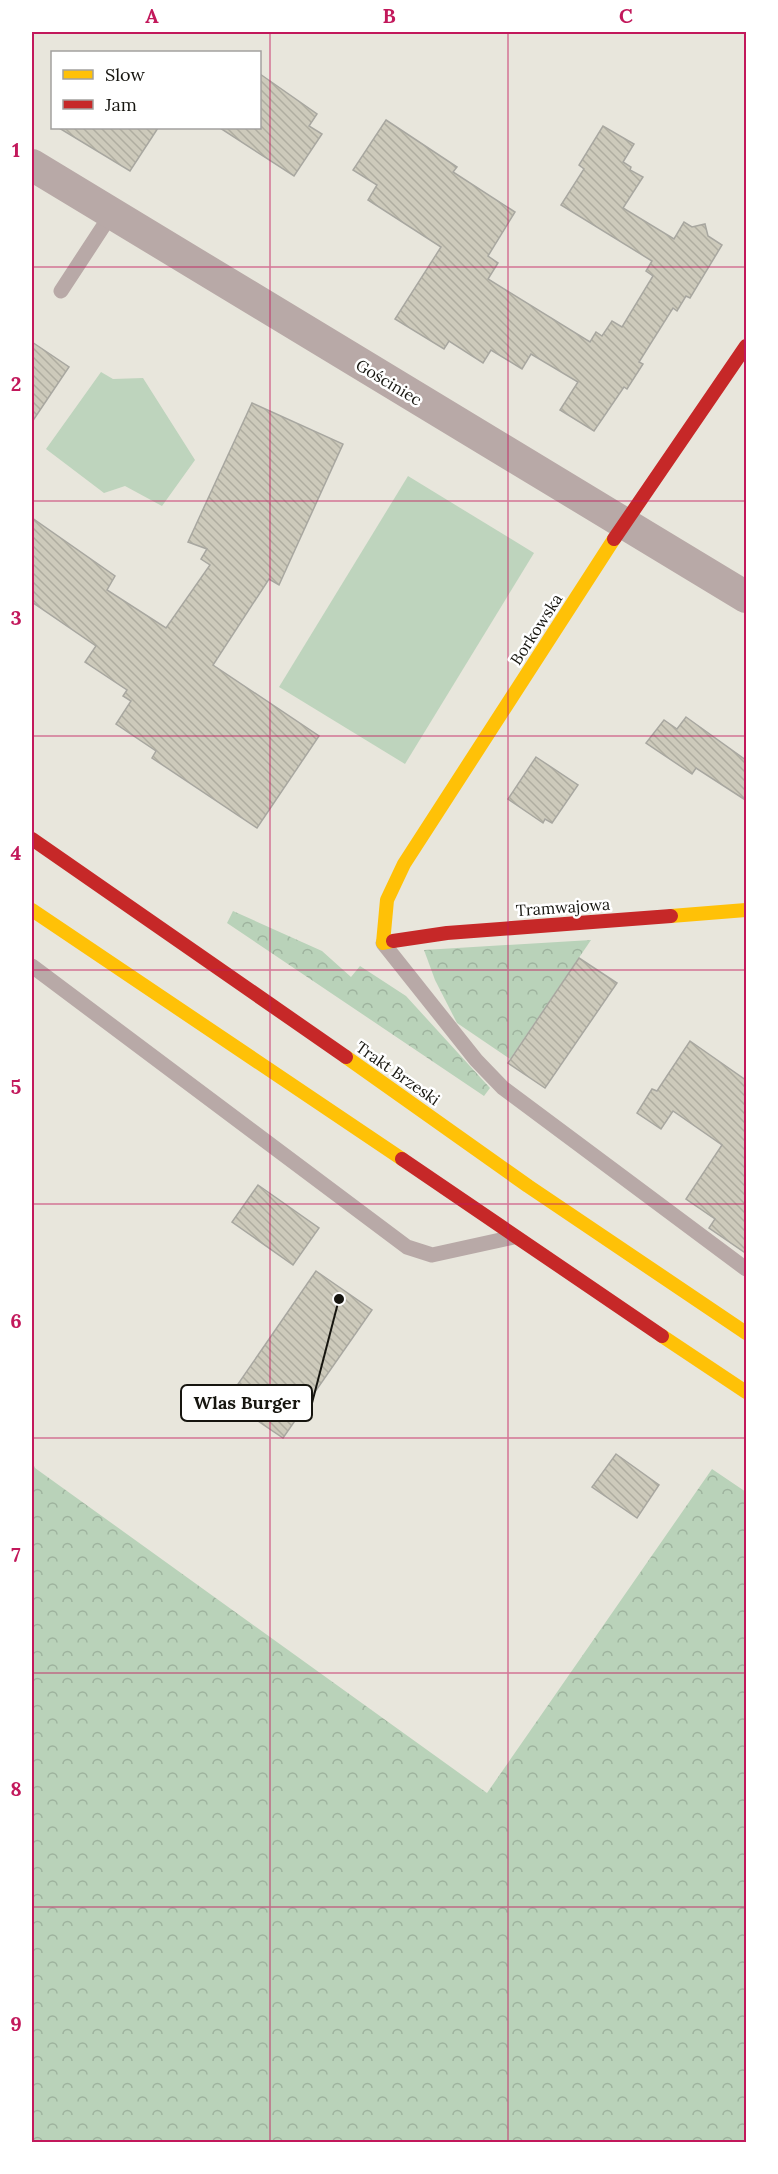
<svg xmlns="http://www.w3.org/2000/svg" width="778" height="2174" font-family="Lora,serif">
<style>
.green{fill:#bed4bd}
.forest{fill:url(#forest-crowns)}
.building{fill:url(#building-back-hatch);stroke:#a8a7a0;stroke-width:1.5}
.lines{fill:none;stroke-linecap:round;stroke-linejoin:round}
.lane{stroke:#b8a9a7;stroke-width:15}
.street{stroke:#b8a9a7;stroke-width:32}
.slow{stroke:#ffc107;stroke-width:14}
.jam{stroke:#c62828;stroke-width:14}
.grid{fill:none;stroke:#c2185b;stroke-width:1.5;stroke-opacity:0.55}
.labels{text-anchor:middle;stroke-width:5;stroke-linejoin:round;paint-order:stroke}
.street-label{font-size:16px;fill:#16150f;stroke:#fff}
.leader{fill:none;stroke:#16150f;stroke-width:2}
.callout-dot{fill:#16150f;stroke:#fff;stroke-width:2}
.callout{fill:#fff;stroke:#16150f;stroke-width:2}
.callout-label{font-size:18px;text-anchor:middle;font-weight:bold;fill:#16150f}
.neatline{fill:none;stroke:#c2185b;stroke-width:2}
.grid-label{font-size:20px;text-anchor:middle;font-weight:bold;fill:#c2185b}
</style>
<defs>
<pattern id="forest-crowns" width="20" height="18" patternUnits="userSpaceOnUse" patternTransform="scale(1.5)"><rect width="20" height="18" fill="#b9d2b9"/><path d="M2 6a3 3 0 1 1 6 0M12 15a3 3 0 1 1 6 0" fill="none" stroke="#9eb39e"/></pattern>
<pattern id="building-back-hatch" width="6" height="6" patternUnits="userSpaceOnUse" patternTransform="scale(1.5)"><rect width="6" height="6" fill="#cdcabb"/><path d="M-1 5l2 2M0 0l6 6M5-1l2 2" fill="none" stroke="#afada0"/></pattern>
</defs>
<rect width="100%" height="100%" fill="#e8e6dc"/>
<g class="green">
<polygon points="101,372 113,379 143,378 195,460 162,506 125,486 104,493 46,449"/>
<polygon points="408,476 534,553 405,764 279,687"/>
</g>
<g class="forest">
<polygon points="233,911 322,951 351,977 360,966 406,996 490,1088 484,1096 227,923"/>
<polygon points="591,940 510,1059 457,1023 435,980 424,950"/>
<polygon points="32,1461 35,1468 487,1793 712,1469 746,1492 746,2142 32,2142"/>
</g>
<g class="building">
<polygon points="260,74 317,114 309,126 322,134 294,176 220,128 260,128"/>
<polygon points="386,120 457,167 453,172 515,212 488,256 498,263 488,279 590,342 596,332 602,336 612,321 622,327 653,276 646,271 652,261 561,205 584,169 579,165 603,126 634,144 623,162 631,167 630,170 643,177 623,208 674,239 684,222 692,227 705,224 708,236 722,245 690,298 686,296 677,311 673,308 639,362 643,364 627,389 624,387 594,431 560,410 578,382 531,354 522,369 491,350 483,363 449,341 444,349 395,319 441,247 368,200 377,185 353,170"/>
<polygon points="59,128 158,128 130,171"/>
<polygon points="32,342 69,367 32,422"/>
<polygon points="252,403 343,444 279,585 269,579 213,665 319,736 257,828 152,758 156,751 116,724 131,701 123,696 127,690 85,662 96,646 32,602 32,518 115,576 107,590 166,628 210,565 201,559 207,549 188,542"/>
<polygon points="686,717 747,761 747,801 696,768 692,774 646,743 664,720 677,729"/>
<polygon points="536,757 578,785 552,823 545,819 543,823 508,799"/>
<polygon points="579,958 617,983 545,1088 508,1063"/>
<polygon points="690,1041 747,1081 747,1254 709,1228 715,1219 686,1199 722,1145 673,1111 661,1129 637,1113 652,1089 657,1091"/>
<polygon points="258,1185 319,1228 293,1265 232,1222"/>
<polygon points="316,1271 372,1310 283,1438 227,1400"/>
<polygon points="616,1454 659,1485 637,1518 592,1487"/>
</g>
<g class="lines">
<g class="lane">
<polyline points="61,291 112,213"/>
<polyline points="383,943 476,1060 503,1088 746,1269"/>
<polyline points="32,966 407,1247 432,1255 514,1237"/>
</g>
<polyline class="street" points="32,165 746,597"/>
<g class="slow">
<polyline points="32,910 402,1159"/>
<polyline points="671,916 746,910"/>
<polyline points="393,941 383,943 387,900 404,864 614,539"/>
<polyline points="346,1057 528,1186 746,1333"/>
<polyline points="662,1336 746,1392"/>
</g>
<g class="jam">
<polyline points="614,539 746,346"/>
<polyline points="32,839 346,1057"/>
<polyline points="393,941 447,933 671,916"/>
<polyline points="402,1159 662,1336"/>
</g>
</g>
<path class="grid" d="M270,32v2110M508,32v2110M32,267h714M32,501h714M32,736h714M32,970h714M32,1204h714M32,1438h714M32,1673h714M32,1907h714"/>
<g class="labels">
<g class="street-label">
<text transform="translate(389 382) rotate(31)" y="6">Gościniec</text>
<text transform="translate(536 629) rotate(-57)" y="6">Borkowska</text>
<text transform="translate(563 907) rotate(-4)" y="6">Tramwajowa</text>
<text transform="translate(398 1073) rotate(35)" y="6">Trakt Brzeski</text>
</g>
</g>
<path class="leader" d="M339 1299L312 1403"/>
<circle class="callout-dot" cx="339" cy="1299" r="6"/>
<rect class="callout" x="181" y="1385" width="131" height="36" rx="6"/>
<g class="callout-label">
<text x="247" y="1409">Wlas Burger</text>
</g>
<rect width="778" height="2174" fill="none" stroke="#ffffff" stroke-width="66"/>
<rect x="51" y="51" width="210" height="78" fill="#ffffff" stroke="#a2a19f" stroke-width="1.5"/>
<rect x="63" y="70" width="30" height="9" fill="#ffc107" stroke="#a2a19f" stroke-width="1.5"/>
<text x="105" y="81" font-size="18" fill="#16150f">Slow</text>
<rect x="63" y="100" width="30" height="9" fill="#c62828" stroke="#a2a19f" stroke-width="1.5"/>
<text x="105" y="111" font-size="18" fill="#16150f">Jam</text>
<rect x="33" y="33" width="712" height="2108" class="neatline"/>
<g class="grid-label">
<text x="152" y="23">A</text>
<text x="389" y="23">B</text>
<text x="626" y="23">C</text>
<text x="16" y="157">1</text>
<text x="16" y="391">2</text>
<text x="16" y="625">3</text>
<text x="16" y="860">4</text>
<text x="16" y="1094">5</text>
<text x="16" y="1328">6</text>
<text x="16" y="1562">7</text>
<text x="16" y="1796">8</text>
<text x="16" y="2031">9</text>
</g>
</svg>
